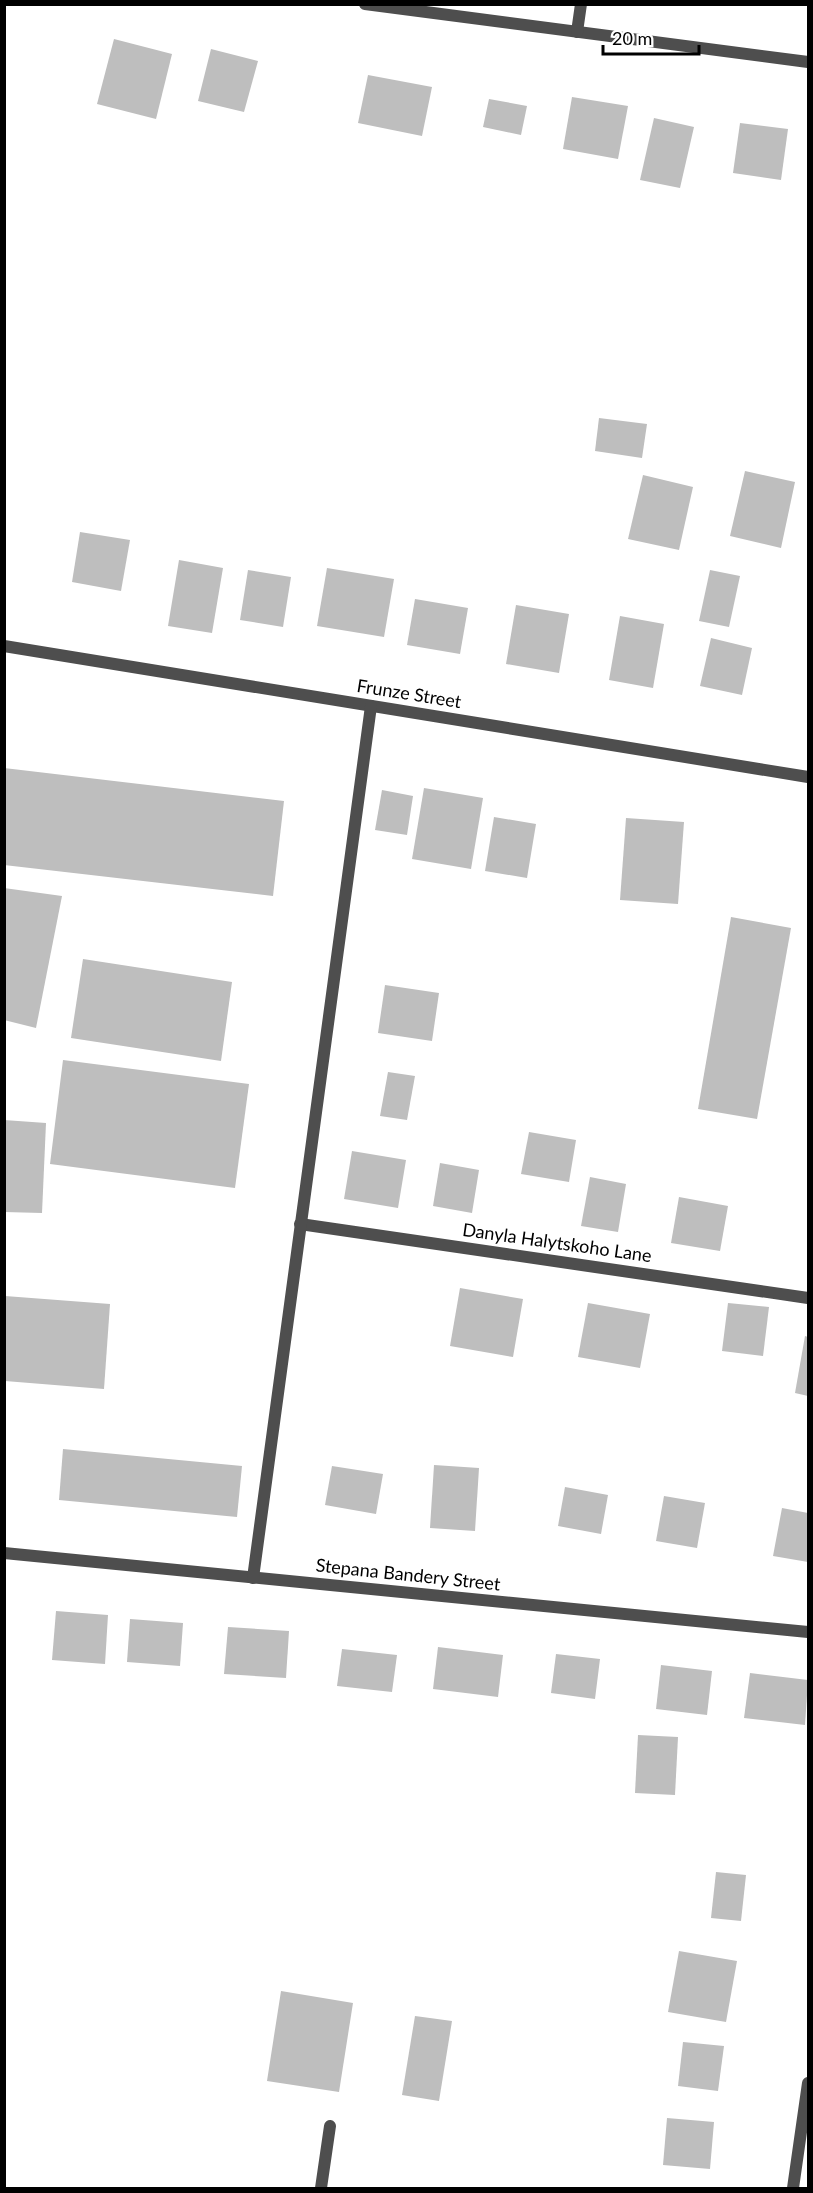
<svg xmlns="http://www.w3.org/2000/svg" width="813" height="2193" font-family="Lato,sans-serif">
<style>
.building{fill:#bebebe}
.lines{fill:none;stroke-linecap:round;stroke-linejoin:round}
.minor{stroke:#4e4e4e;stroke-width:12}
.labels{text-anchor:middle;stroke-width:4.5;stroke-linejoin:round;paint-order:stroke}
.street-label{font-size:18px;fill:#000;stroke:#fff}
</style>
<rect width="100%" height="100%" fill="#fff"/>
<g class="building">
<polygon points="114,39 172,54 156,119 97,104"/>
<polygon points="211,49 258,61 244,112 198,101"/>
<polygon points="368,75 432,87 422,136 358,123"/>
<polygon points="572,97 628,106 618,159 563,149"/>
<polygon points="489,99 527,106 521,135 483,127"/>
<polygon points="654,118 694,127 680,188 640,180"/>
<polygon points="740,123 788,129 781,180 733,173"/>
<polygon points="599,418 647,424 642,458 595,451"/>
<polygon points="745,471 795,482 781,548 730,536"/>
<polygon points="643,475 693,487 679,550 628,539"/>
<polygon points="80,532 130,540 121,591 72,582"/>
<polygon points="179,560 223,568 212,633 168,626"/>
<polygon points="327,568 394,579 384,637 317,626"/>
<polygon points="248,570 291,577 283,627 240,620"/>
<polygon points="710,570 740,576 729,627 699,621"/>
<polygon points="415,599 468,608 460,654 407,645"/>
<polygon points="516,605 569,614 559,673 506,664"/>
<polygon points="620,616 664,624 653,688 609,680"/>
<polygon points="711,638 752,648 742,695 700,686"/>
<polygon points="4,768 284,801 273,896 4,865"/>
<polygon points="424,788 483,798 471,869 412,859"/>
<polygon points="382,790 413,796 407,835 375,830"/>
<polygon points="494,817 536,824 527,878 485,871"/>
<polygon points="626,818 684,822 678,904 620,900"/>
<polygon points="4,888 62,896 36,1028 4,1020"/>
<polygon points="731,917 791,928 757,1119 698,1109"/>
<polygon points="83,959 232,982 221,1061 71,1038"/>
<polygon points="385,985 439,993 432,1041 378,1033"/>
<polygon points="63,1060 249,1084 235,1188 50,1164"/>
<polygon points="388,1072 415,1076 407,1120 380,1116"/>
<polygon points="4,1120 46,1123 42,1213 4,1212"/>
<polygon points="529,1132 576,1140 569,1182 521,1174"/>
<polygon points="352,1151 406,1160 398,1208 344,1199"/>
<polygon points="440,1163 479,1170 472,1213 433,1206"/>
<polygon points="590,1177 626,1184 618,1232 581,1226"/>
<polygon points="679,1197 728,1206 720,1251 671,1243"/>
<polygon points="460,1288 523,1299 513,1357 450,1346"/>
<polygon points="5,1296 110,1304 104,1389 5,1381"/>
<polygon points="588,1303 650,1314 640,1368 578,1357"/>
<polygon points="728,1303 769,1307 763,1356 722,1351"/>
<polygon points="805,1336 808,1337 808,1396 795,1393"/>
<polygon points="63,1449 242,1466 237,1517 59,1500"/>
<polygon points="434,1465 479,1468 475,1531 430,1528"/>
<polygon points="332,1466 383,1474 376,1514 325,1505"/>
<polygon points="565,1487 608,1495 601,1534 558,1526"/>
<polygon points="664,1496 705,1503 697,1548 656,1541"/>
<polygon points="782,1508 808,1513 808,1562 773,1556"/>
<polygon points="56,1611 108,1615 105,1664 52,1660"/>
<polygon points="130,1619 183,1623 180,1666 127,1662"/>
<polygon points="228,1627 289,1631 286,1678 224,1674"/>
<polygon points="438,1647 503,1655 498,1697 433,1689"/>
<polygon points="342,1649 397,1655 392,1692 337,1686"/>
<polygon points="556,1654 600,1659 595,1699 551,1693"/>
<polygon points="661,1665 712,1671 707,1715 656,1709"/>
<polygon points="750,1673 808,1680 805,1725 744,1718"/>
<polygon points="638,1735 678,1737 675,1795 635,1793"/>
<polygon points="716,1872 746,1875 741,1921 711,1918"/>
<polygon points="679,1951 737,1961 726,2022 668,2012"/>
<polygon points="281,1991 353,2003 339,2092 267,2081"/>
<polygon points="415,2016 452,2021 439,2101 402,2095"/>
<polygon points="683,2042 724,2046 718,2091 678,2086"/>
<polygon points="667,2118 714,2122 710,2169 663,2165"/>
</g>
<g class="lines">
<g class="minor">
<polyline points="365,4 808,62"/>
<polyline points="577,32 581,4"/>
<polyline points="4,646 808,777"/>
<polyline points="300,1224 808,1298"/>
<polyline points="4,1553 808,1632"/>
<polyline points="253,1578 371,706"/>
<polyline points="321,2188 330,2126"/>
<polyline points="793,2188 808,2083"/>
</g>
</g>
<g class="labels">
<g class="street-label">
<text transform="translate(409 694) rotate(9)" y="6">Frunze Street</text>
<text transform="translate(557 1243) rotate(8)" y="6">Danyla Halytskoho Lane</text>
<text transform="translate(408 1575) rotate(6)" y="6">Stepana Bandery Street</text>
</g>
</g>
<rect width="813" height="2193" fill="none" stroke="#000000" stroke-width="12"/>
<path d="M603 45v9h96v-9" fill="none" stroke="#000000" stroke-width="3"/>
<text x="612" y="45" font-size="18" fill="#000000" stroke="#ffffff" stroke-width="4.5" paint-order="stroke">20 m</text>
</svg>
